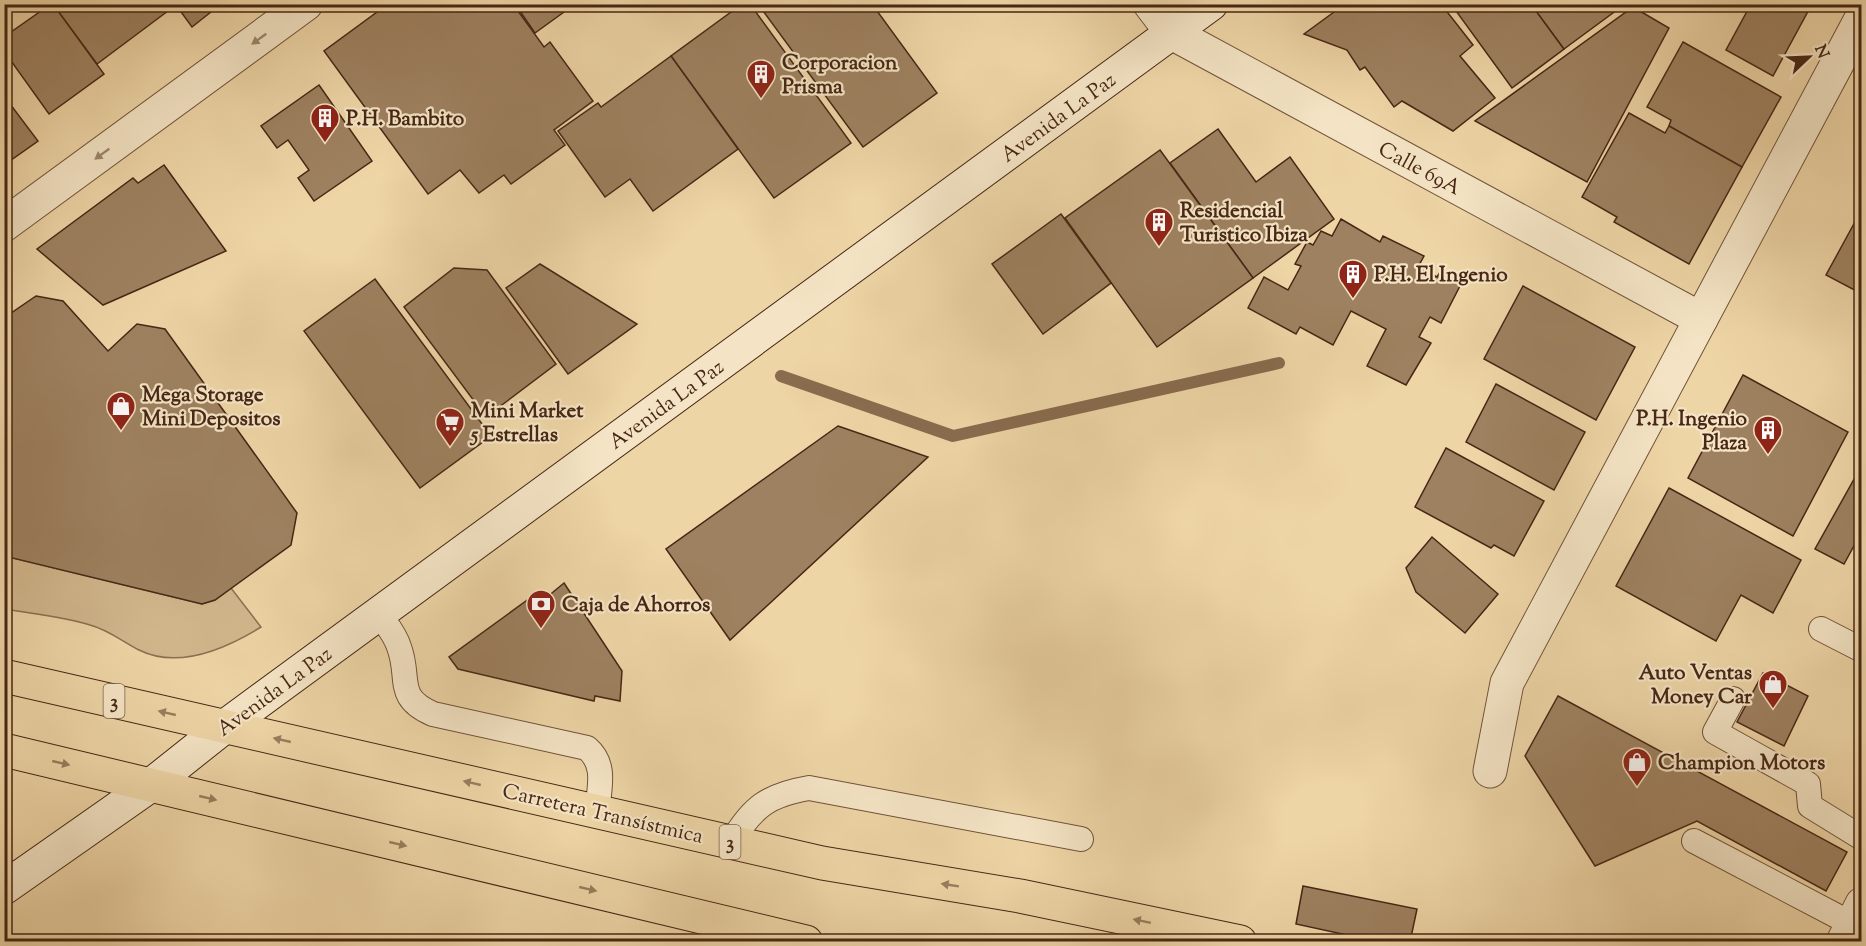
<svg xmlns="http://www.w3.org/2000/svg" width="1866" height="946" font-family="'Sorts Mill Goudy',serif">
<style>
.green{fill:#d2b78d;stroke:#8c6f51;stroke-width:1.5}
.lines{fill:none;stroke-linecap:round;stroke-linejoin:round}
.stream{stroke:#896c4f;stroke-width:12}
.building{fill:#9e8160;stroke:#472715;stroke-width:1.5}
.lane-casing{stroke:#715239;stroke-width:26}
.street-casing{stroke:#715239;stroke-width:35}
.secondary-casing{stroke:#472715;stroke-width:35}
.primary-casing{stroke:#472715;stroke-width:35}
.lane{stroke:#f4e4c5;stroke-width:24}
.street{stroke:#f4e4c5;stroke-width:33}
.secondary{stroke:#f4e4c5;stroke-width:33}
.primary{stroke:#eed5a6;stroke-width:33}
.oneway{fill:#9e866d}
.oneway2{fill:#9a7e5e}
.labels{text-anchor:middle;stroke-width:4.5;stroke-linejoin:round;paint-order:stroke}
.shield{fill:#f4e4c5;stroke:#7b604a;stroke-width:1.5}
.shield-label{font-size:20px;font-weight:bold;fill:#472715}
.poi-label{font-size:21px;font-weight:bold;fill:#472715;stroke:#f4e4c5;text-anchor:start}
.street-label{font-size:21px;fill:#472715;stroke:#f4e4c5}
</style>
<rect width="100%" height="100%" fill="#eed5a6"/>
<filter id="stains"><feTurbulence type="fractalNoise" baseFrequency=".00333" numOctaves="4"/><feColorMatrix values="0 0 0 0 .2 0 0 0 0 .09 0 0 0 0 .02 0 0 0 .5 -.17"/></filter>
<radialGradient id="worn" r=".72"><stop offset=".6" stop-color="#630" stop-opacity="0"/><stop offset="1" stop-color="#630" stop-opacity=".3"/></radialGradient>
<path class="green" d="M5,556l197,48 13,-4 16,-12 30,39c-34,21 -82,43 -122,23 -16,-8 -30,-20 -49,-25 -27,-8 -57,-11 -85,-16z"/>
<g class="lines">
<polyline class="stream" points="781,376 953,436 1279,363"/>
</g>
<g class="building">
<polygon points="51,4 53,4 104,74 49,114 4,51 4,37"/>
<polygon points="53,4 221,4 192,27 176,5 97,64"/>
<polygon points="388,4 513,4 544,47 550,42 593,101 554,130 565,145 511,184 504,175 479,193 460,170 428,194 324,51"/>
<polygon points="515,4 575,4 535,33"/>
<polygon points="742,4 750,4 851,143 774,198 671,56"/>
<polygon points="758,4 872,4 937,93 863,147"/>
<polygon points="1345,4 1441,4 1473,45 1460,56 1495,98 1453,131 1402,101 1394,107 1365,67 1360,70 1347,50 1304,34"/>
<polygon points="1451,4 1531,4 1564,49 1512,88"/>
<polygon points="1531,4 1625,4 1564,49"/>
<polygon points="1751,4 1812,4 1773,76 1726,50"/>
<polygon points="1633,7 1669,28 1587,182 1475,121"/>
<polygon points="1683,42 1781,97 1742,167 1669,126 1671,120 1647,107"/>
<polygon points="671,56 738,149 653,211 630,179 605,197 558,131 598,103 601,107"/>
<polygon points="319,85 372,161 314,201 298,178 309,170 288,140 277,148 261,126"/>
<polygon points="4,96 38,141 4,165"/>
<polygon points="1629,113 1665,133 1669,126 1742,167 1689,264 1614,222 1617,217 1582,197"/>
<polygon points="1218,129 1256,182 1290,157 1334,219 1253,278 1170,163"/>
<polygon points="1160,150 1253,278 1157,347 1065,218"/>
<polygon points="164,165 226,251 103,305 37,249 133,178 138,183"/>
<polygon points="1862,209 1862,294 1826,275"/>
<polygon points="1061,214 1111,283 1043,334 992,264"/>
<polygon points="1341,219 1380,242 1383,236 1424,256 1418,267 1437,277 1442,269 1463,280 1441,323 1430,317 1419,337 1431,343 1406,385 1367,366 1386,329 1351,311 1333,345 1300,327 1296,334 1248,308 1264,277 1288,290 1301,266 1295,264 1307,242 1313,245 1321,231 1332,236"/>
<polygon points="540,264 637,324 568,374 506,288"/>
<polygon points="454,268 487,270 556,364 486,417 404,307"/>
<polygon points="375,279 491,436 420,488 304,331"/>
<polygon points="1523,286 1635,347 1596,420 1484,359"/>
<polygon points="36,296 63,301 108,351 137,324 165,329 297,513 291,545 215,600 202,604 4,556 4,318"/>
<polygon points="1743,375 1848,432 1793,536 1688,478"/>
<polygon points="1496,384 1585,432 1554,490 1466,442"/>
<polygon points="838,426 928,457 730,640 666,549"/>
<polygon points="1446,448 1544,501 1514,556 1494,545 1491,548 1415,507"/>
<polygon points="1862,465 1862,531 1844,564 1815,549"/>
<polygon points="1669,488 1801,560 1773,613 1741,595 1716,641 1616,586"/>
<polygon points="1432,537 1498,594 1465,633 1416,592 1406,568"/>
<polygon points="564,583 622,671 620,701 595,696 594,701 458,669 449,657 530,598 541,602"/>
<polygon points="1763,673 1808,696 1784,746 1737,722"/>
<polygon points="1558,696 1847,852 1826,891 1697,821 1595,866 1525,756"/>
<polygon points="1303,886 1417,909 1410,942 1379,942 1296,924"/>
</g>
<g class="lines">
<g class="lane-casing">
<g id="lane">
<path d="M379,614c7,10 16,20 20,33 12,32 -5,50 34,67l154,34c20,17 12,40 10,64"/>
<polyline points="1821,629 1862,650"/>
<polyline points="1733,699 1715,732 1808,784 1810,806 1862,838"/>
<polyline points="1694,841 1852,924"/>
<path d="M731,843c21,-36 37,-48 78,-55l272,51"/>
</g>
</g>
<g class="street-casing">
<g id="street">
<polyline points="1150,4 1172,33 1701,319"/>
<polyline points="4,225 306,4"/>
<polyline points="1490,771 1507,683 1862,17"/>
<polyline points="1843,942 1862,904"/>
</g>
</g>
<g class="secondary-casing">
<polyline id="secondary" points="4,888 151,785 224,727 1211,4"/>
</g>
<g class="primary-casing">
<g id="primary">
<polyline points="4,676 822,863 1020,896 1240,942"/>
<polyline points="4,750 806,942"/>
</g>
</g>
<use href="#lane" class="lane"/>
<use href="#street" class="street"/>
<use href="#secondary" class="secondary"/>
<use href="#primary" class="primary"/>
</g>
<defs><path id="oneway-solid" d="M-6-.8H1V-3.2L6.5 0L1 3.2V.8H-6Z" transform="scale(1.5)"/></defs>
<g class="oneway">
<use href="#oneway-solid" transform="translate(259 39) rotate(144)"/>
<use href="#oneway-solid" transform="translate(102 154) rotate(144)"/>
</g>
<g class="oneway2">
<use href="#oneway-solid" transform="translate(167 713) rotate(-167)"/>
<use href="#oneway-solid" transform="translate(282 740) rotate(-167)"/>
<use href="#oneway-solid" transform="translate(61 763) rotate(13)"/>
<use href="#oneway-solid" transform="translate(472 783) rotate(-167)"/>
<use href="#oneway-solid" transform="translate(208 798) rotate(13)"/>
<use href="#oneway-solid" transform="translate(398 844) rotate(13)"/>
<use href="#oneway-solid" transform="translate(950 885) rotate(-171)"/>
<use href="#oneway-solid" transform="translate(588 889) rotate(13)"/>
<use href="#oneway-solid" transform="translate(1142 921) rotate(-168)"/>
</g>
<defs>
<g id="building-pin" transform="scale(1.5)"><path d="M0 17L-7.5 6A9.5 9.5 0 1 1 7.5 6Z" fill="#8f2418" stroke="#f4e4c5"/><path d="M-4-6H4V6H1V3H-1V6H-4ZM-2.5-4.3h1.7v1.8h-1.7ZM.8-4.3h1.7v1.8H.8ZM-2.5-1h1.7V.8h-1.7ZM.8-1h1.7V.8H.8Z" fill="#fff"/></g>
<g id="shop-pin" transform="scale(1.5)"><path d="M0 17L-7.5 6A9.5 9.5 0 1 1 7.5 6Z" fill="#8f2418" stroke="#f4e4c5"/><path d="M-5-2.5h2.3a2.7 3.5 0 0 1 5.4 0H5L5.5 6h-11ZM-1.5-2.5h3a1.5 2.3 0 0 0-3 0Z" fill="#fff"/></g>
<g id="supermarket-pin" transform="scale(1.5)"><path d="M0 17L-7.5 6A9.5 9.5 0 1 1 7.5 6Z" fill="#8f2418" stroke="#f4e4c5"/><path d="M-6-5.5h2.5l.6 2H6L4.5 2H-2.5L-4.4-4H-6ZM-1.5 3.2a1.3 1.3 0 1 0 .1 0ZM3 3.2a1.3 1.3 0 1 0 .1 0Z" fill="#fff"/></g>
<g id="bank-pin" transform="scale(1.5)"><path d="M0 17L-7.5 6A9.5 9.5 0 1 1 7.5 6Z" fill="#8f2418" stroke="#f4e4c5"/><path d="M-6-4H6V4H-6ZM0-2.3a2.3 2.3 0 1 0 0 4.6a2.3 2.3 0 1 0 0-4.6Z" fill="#fff"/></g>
</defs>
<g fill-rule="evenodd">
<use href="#building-pin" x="761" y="74"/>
<use href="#building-pin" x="325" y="118"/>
<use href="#building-pin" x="1159" y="222"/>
<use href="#building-pin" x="1353" y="274"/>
<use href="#shop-pin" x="121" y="406"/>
<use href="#supermarket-pin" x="450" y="422"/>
<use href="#building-pin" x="1768" y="430"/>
<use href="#bank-pin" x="541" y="604"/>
<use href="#shop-pin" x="1773" y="684"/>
<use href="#shop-pin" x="1637" y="762"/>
</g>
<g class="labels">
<g class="shield">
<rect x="103.5" y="684" width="21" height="34" rx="4.5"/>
<rect x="719.5" y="825" width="21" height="34" rx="4.5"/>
</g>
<g class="shield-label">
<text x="114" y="708">3</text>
<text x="730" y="849">3</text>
</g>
<g class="poi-label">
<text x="782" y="69">Corporacion<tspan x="782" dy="24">Prisma</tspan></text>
<text x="346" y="125">P.H. Bambito</text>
<text x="1180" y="217">Residencial<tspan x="1180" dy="24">Turistico Ibiza</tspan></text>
<text x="1374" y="281">P.H. El Ingenio</text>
<text x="142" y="401">Mega Storage<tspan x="142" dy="24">Mini Depositos</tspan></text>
<text x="471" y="417">Mini Market<tspan x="471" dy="24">5 Estrellas</tspan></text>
<text x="1747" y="425" text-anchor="end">P.H. Ingenio<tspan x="1747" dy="24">Plaza</tspan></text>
<text x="562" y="611">Caja de Ahorros</text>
<text x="1752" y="679" text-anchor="end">Auto Ventas<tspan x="1752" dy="24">Money Car</tspan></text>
<text x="1658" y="769">Champion Motors</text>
</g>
<g class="street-label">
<text transform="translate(1058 117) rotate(-36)" y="7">Avenida La Paz</text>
<text transform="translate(1420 168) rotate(28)" y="7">Calle 69A</text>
<text transform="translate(666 404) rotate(-36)" y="7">Avenida La Paz</text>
<text transform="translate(274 691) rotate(-36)" y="7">Avenida La Paz</text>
<text transform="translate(603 813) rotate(13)" y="7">Carretera Transístmica</text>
</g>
</g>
<rect width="1866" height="946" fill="none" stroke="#eed5a6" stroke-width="24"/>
<rect x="6" y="6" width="1854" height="934" fill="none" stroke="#472715" stroke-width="3"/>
<rect x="12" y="12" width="1842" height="922" fill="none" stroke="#472715" stroke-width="1.5"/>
<g transform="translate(1809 57) rotate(67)" stroke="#f4e4c5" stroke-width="4.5" paint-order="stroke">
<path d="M0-4.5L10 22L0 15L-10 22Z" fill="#472715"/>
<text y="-9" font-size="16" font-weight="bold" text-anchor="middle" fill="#472715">N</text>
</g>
<rect width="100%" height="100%" filter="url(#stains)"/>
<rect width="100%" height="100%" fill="url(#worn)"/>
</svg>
